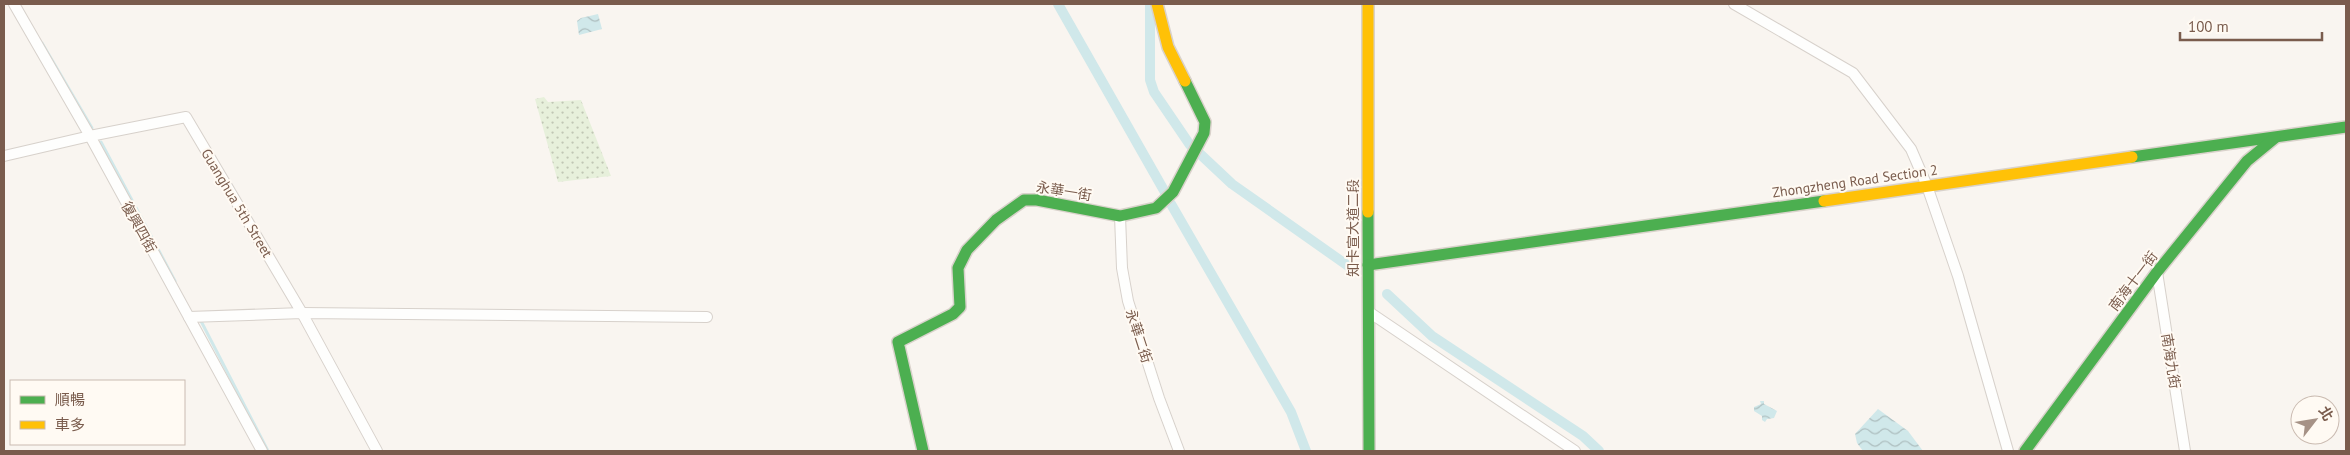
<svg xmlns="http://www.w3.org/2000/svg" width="2350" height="455" font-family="'PT Sans','Noto Sans TC',sans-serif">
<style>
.grass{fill:url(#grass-dots)}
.water{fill:url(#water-waves)}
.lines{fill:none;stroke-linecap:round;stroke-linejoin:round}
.stream{stroke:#d0e8ea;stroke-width:3}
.canal{stroke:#d0e8ea;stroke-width:10}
.street-casing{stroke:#d7d1cb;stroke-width:12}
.fast-casing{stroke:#d9d2cb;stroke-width:14}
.slow-casing{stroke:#d9d2cb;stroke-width:14}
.street{stroke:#fefefd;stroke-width:10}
.fast{stroke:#4caf50;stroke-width:11}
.slow{stroke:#ffc107;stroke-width:11}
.labels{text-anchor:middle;stroke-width:4;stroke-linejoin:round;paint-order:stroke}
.street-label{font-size:14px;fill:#7a5c4d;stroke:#fffaf3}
</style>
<defs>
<pattern id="grass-dots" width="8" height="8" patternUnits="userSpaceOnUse" patternTransform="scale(1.25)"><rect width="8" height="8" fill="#e7f0db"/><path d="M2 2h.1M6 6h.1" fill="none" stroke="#c0c6b4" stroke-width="1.8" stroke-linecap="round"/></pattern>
<pattern id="water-waves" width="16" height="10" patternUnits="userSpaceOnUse" patternTransform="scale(1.25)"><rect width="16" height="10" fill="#d0e8ea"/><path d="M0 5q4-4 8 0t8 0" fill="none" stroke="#aebfc0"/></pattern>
</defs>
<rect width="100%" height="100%" fill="#f9f5f0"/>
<polygon class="grass" points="544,97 548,102 581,100 611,176 558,182 535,99"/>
<g class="water">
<polygon points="598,14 602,29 579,35 577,21 581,18"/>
<polygon points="1760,401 1764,401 1764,404 1777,411 1774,418 1767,419 1765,422 1762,420 1762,416 1754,411 1754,407 1761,404"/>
<polygon points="1878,409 1908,431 1923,451 1863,451 1857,443 1855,434"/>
</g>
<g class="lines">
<g class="stream">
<polyline points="42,43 92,128"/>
<polyline points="101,142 175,281"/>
<polyline points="201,321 268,451"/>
</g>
<g class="canal">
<polyline points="1058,4 1166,194"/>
<polyline points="1150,4 1150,80 1154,92 1190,145"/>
<polyline points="1199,153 1232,184 1351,268"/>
<polyline points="1171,204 1291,412 1306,451"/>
<polyline points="1387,294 1432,336 1583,436 1599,451"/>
</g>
<g class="street-casing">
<g id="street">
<polyline points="14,4 90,136 262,451"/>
<polyline points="1734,4 1853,73 1911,149 1927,186 1958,276 2008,451"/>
<polyline points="4,156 90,136 186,117 302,313 377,451"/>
<polyline points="1120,216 1122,268 1128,301 1159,398 1179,451"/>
<polyline points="2157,272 2185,451"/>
<polyline points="1369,312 1575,451"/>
<polyline points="189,317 302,313 707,317"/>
</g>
</g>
<g class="fast-casing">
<g id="fast">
<polyline points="2132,157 2346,127"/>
<polyline points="1368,212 1369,451"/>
<polyline points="1368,265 1824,201"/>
<polyline points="923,451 898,342 953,314 960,307 958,268 967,250 996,220 1024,200 1037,200 1120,216 1156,208 1173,192 1204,133 1205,122 1185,81"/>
<polyline points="2025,451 2157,272 2247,161 2275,138"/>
</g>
</g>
<g class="slow-casing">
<g id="slow">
<polyline points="1157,4 1168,47 1185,81"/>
<polyline points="1368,4 1368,212"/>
<polyline points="1824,201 2132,157"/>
</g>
</g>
<use href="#street" class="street"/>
<use href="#fast" class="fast"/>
<use href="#slow" class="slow"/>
</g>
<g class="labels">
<g class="street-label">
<text transform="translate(1855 181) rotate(-8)" y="5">Zhongzheng Road Section 2</text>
<text transform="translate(1064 191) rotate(9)" y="5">永華一街</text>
<text transform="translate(237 203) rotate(59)" y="5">Guanghua 5th Street</text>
<text transform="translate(139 227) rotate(61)" y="5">復興四街</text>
<text transform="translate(1353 228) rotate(-90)" y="5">知卡宣大道二段</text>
<text transform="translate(2133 281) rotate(-53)" y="5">南海十一街</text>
<text transform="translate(1139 336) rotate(72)" y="5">永華二街</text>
<text transform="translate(2171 361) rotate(81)" y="5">南海九街</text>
</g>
</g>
<rect width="2350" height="455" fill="none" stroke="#7a5c4d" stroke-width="10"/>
<rect x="10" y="380" width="175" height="65" fill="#fffaf3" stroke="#cabbb1"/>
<rect x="20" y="396" width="25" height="8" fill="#4caf50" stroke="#cabbb1"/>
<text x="55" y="405" font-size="15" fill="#7a5c4d">順暢</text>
<rect x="20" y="421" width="25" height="8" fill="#ffc107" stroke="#cabbb1"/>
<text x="55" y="430" font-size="15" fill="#7a5c4d">車多</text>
<g transform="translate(2315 420) rotate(59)"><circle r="24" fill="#fffaf3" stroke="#cabbb1"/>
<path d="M0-4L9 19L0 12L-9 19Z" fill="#a69286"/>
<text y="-8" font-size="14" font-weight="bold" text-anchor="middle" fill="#7a5c4d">北</text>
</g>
<path d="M2180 32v8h142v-8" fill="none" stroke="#7a5c4d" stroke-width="2.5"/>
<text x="2188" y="32" font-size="15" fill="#7a5c4d" stroke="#fffaf3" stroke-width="4" paint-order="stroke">100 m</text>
</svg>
